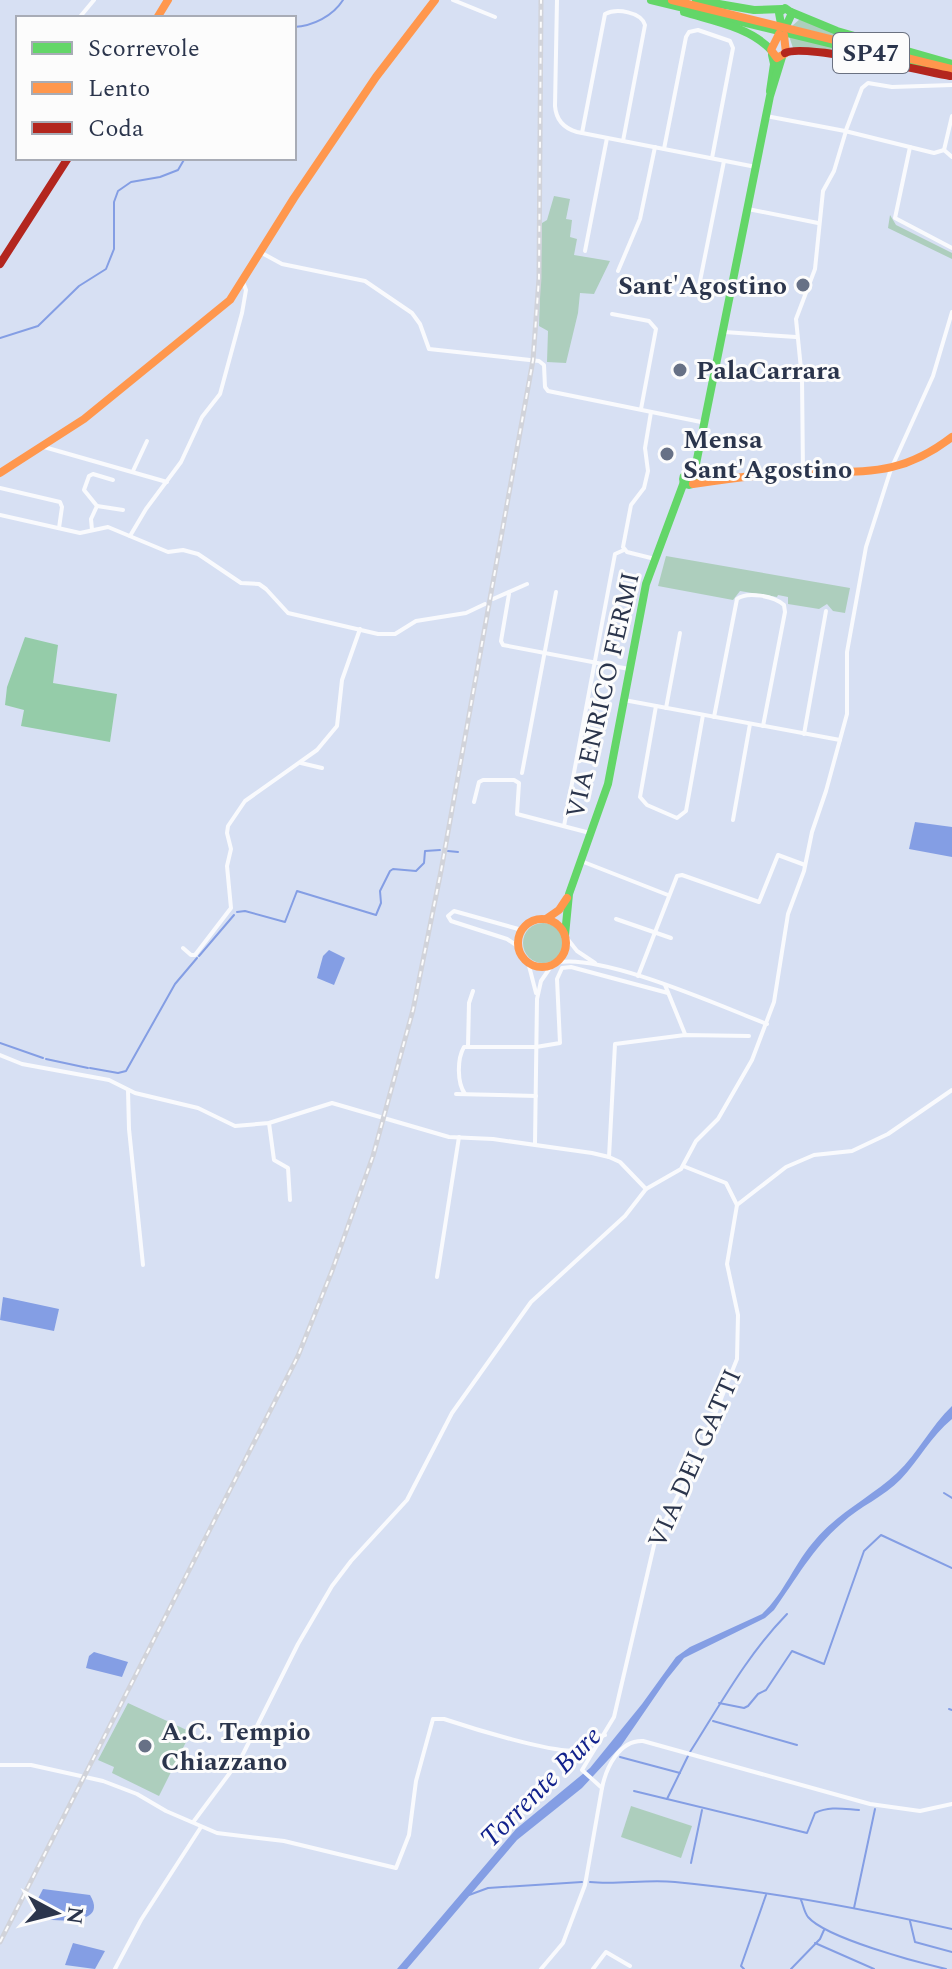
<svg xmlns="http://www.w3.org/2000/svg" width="952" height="1969" font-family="Spectral,serif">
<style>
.green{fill:#adcebd}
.forest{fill:#95cca9}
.water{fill:#849ee4}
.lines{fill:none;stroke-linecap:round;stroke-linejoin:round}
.stream{stroke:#849ee4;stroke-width:2}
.street{stroke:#f9fafd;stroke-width:4}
.fast{stroke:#63d668;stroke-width:8}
.slow{stroke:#ff974d;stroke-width:8}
.jam{stroke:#b3261e;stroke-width:8}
.rail-casing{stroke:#d1d3da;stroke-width:5}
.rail{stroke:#fcfcfc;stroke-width:2;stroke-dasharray:6;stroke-linecap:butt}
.poi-dot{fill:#677186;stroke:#fcfcfc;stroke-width:3}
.labels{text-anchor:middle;stroke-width:6;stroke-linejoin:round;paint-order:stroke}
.shield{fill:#fcfcfc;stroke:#6a7181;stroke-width:2}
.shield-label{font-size:24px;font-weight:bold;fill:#2b354c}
.poi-label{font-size:26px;font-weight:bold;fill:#2b354c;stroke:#fcfcfc;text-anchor:start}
.street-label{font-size:26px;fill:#2b354c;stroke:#fcfcfc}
.water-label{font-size:28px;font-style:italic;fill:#11218c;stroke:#fcfcfc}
</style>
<rect width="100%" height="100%" fill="#d7e0f3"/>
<g class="green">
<polygon points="800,19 936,62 792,26"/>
<polygon points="789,36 934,70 793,48"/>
<polygon points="554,196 570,199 566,219 572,220 570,237 577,239 574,255 610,261 594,294 580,293 578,313 566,363 547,362 548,331 539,326 542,223 547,220"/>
<polygon points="890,215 896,225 952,253 952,259 888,228"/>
<polygon points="666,556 850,588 845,613 833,611 827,604 819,609 788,604 788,597 778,595 777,597 740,591 733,600 658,586"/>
<circle cx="543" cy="943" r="20"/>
<polygon points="128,1703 191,1732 159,1796 112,1773 114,1767 98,1760"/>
<polygon points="631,1806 692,1826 681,1858 621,1837"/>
</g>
<polygon class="forest" points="25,637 58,645 53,683 117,694 110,742 21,726 24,710 5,705 7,687"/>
<g class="water">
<polygon points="915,822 952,827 952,857 909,849"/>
<polygon points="329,950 345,958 334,985 317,978 323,956"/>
<polygon points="3,1297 59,1309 54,1331 0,1320"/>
<path d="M952,1406v13c-21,17 -33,41 -51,60 -17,18 -41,27 -59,44 -29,25 -46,56 -68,87l-9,8 -81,40 -17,21 -46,67 -39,42 -65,52 -110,129h-10l119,-140 74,-61 52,-64 34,-47 14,-10 72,-33c22,-20 33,-52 54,-75 23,-27 55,-42 81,-66 21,-20 34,-47 55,-67z"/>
<polygon points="94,1652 128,1662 122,1677 86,1668 89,1656"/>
<path d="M43,1889l47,6c21,35 -46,24 -62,23z"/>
<polygon points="73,1943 105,1951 95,1969 65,1965"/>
</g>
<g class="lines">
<g class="stream">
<path d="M294,27c19,-1 39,-11 49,-27"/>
<polyline points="0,338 38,326 79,286 106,269 114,249 114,202 118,191 131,182 160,177 178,170 185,158"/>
<polyline points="448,851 458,852"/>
<polyline points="237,912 245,911 285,922 297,891 376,915 381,903 380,891 390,871 393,869 416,871 424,863 425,851 440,850"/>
<polyline points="199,956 234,915"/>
<polyline points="0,1043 43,1058"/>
<polyline points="46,1059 88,1068"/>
<polyline points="90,1068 118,1073 126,1071 175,984 197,958"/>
<polyline points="944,1493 952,1498"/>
<polyline points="719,1703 744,1708 748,1706 758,1694 766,1690 792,1651 824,1664 864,1551 881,1535 952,1568"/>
<polyline points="949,1709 952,1710"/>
<polyline points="713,1721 797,1745"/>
<path d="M690,1752c30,-47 57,-97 97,-138"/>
<polyline points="620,1757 680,1773"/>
<path d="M634,1791l173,42 8,-20c15,-7 28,-4 44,-3"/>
<polyline points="667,1799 688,1756"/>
<polyline points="691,1863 702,1810"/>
<path d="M590,1882c28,3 56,-3 85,0 93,9 186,26 277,47"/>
<polyline points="469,1895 488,1888 582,1882"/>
<path d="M801,1900c2,4 3,12 7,17 18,21 108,45 138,52"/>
<polyline points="854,1908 875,1809"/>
<polyline points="910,1921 915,1942 952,1952"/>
<polyline points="815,1943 874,1969"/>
<polyline points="744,1969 741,1966 766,1895"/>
<polyline points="791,1969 820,1939 824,1930"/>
</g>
<g class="street">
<polyline points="453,0 495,17"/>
<path d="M557,0l-2,106c1,13 8,22 22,26l179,35"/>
<polyline points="79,18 94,0"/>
<polyline points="766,116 845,131 934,153 944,150"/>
<polyline points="846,130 862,88 868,83 892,87 952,85"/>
<path d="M582,133l23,-119c12,-6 36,-2 40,11l-22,116"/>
<polyline points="910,147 895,218 952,248"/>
<polyline points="664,149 686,37 689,32 698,30 730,41 733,48 712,158"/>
<polyline points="944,150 952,116"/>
<polyline points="944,150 952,157"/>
<polyline points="748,209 818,223"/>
<polyline points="585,251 607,138"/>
<polyline points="260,252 282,264 365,281 412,313 420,324 429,349 539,361 544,365 545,387 548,391 706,423"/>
<polyline points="618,271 640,219 655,147"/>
<polyline points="698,291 724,161"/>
<polyline points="612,314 649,321 656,329 641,409"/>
<polyline points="724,332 796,337"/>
<polyline points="651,412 645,448 648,471 644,488 631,505 623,547 627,552 655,559"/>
<polyline points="44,447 167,482"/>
<polyline points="133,471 147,441"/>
<polyline points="803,472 802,379 796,319 815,269 823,191 834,171 846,131"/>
<polyline points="0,488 60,502 62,507 59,528"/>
<polyline points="97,506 84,490 89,476 93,474 113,480"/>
<polyline points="0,515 80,533 108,527 168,552 183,550 198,554 241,583 259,584 266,589 288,613 378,634 395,634 416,621 466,613 485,604"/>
<polyline points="92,530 91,519 97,506 123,510"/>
<polyline points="130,536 146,509 181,462 202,417 220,394 242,313 246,290 243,282"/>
<polyline points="509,594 501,641 503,645 629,669"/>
<polyline points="493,599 527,584"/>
<polyline points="624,700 840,740"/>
<polyline points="656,706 640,797 647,805 677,818 686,811 703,715"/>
<polyline points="666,708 680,633"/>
<path d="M714,717l23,-118c10,-8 37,-3 47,6l1,7 -22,114"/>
<polyline points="804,734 826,611"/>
<polyline points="301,763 322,768"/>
<polyline points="522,773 556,592"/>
<polyline points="474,802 479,782 483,780 514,780 519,783 517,814 590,833"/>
<polyline points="733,820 750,724"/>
<polyline points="564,826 615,554 624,550"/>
<polyline points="581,861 668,895"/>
<polyline points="616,919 671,938"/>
<polyline points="566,937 577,951 595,963"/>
<polyline points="519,947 507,939 451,921 448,916 454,911 522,930"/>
<polyline points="183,948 191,955 195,955 231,908 227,866 231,849 227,833 228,826 245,801 317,750 337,726 342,680 360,629"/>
<polyline points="528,962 536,993"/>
<path d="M555,963c45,-11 165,43 212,61"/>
<polyline points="638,976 677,876 682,875 759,902 778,855 805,865"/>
<polyline points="665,985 685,1034"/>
<polyline points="468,1046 469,1003 473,991"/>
<polyline points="0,1055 22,1064 109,1080 135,1093 198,1108 235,1126 269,1123 332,1103 449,1137 493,1139 592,1153 609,1157 620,1162 646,1189"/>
<polyline points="128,1090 129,1129 143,1265"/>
<polyline points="456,1094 536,1096"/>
<path d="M465,1094c-8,-11 -8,-35 -1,-47h72l24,-4 -3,-64 5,-11 9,-1 97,26"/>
<polyline points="269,1123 274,1160 288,1168 290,1200"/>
<polyline points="535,1144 537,999 541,981 552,965"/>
<polyline points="609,1157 615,1044 685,1035 749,1036"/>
<polyline points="737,1205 786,1167 814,1155 852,1151 888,1134 952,1090"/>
<polyline points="437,1277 459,1137"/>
<path d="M0,1765h31l72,16 34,13 29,17 51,22 67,8 112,27 13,-33 7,-54 17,-62h11c24,8 113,36 134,31 10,-3 16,-13 27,-15"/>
<path d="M602,1788c4,-20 17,-48 41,-47l227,63 50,7 32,-7"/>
<polyline points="194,1821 241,1758 298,1644 332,1586 351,1561 407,1500 452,1413 531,1302 625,1216 646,1189 681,1169 696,1141 718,1119 752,1060 774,1002 788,914 804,871 812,832 826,791 847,714 847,652 866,547 891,469 933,376 952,312"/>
<polyline points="115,1969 141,1920 201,1827"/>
<polyline points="541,1969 563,1943 585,1885 602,1788 582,1770 614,1717 655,1541 698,1456 737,1359 738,1315 727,1264 737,1205 726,1183 683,1166"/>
<polyline points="593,1969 606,1952 630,1966"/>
</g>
<g class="fast">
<polyline points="651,0 952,73"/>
<polyline points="696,0 754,10 782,9"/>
<path d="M684,12c29,9 66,15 87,38"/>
<polyline points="791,12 837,31 952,64"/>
<polyline points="781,24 779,13 785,8 792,13 787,24"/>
<polyline points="770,91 774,64 772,55"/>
<circle cx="689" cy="479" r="6"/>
<polyline points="694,474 770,96 782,57"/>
<polyline points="565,935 569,894 608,784 646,584 684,482"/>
</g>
<g class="slow">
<polyline points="672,0 952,69"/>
<polyline points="157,18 168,0"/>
<polyline points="779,34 771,50 777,58 786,53 784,35"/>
<polyline points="0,473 84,419 230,300 294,198 376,77 435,0"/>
<path d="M693,484c33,-5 66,-10 99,-11 66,-4 103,8 160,-36"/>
<circle cx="542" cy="943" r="24"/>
<polyline points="546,919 559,910 567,898"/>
</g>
<g class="jam">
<path d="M785,53c18,-10 138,18 165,23"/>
<polyline points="0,264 68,158"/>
</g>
<g class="rail-casing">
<polyline id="rail" points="0,1942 298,1356 332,1271 373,1156 413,1010 441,871 533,360 539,278 541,0"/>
</g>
<use href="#rail" class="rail"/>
</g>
<g class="poi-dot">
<circle cx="803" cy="285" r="8"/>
<circle cx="680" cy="370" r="8"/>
<circle cx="667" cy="454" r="8"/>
<circle cx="145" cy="1746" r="8"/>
</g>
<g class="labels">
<rect class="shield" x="833" y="33" width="76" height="40" rx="6"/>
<g class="shield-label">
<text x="871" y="61">SP47</text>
</g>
<g class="poi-label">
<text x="787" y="294" text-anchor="end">Sant'Agostino</text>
<text x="696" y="379">PalaCarrara</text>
<text x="683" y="448">Mensa<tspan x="683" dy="30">Sant'Agostino</tspan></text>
<text x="161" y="1740">A.C. Tempio<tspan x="161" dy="30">Chiazzano</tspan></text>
</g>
<g class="street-label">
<text transform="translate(602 695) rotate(-77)" y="9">VIA ENRICO FERMI</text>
<text transform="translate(694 1458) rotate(-66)" y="9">VIA DEI GATTI</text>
</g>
<g class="water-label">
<text transform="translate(540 1786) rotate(-45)" y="10">Torrente Bure</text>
</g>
</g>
<rect x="16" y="16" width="280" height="144" fill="#fcfcfc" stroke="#a8acb6" stroke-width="2"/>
<rect x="32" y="42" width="40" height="12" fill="#63d668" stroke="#a8acb6" stroke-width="2"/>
<text x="88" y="56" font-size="24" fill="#2b354c">Scorrevole</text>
<rect x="32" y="82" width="40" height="12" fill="#ff974d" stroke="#a8acb6" stroke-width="2"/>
<text x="88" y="96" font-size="24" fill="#2b354c">Lento</text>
<rect x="32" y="122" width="40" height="12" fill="#b3261e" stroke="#a8acb6" stroke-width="2"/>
<text x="88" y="136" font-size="24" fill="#2b354c">Coda</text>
<g transform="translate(56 1913) rotate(97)" stroke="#fcfcfc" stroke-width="6" paint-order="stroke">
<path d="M0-6L14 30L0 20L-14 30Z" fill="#2b354c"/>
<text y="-12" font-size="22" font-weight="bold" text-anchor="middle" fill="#2b354c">N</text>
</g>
</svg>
